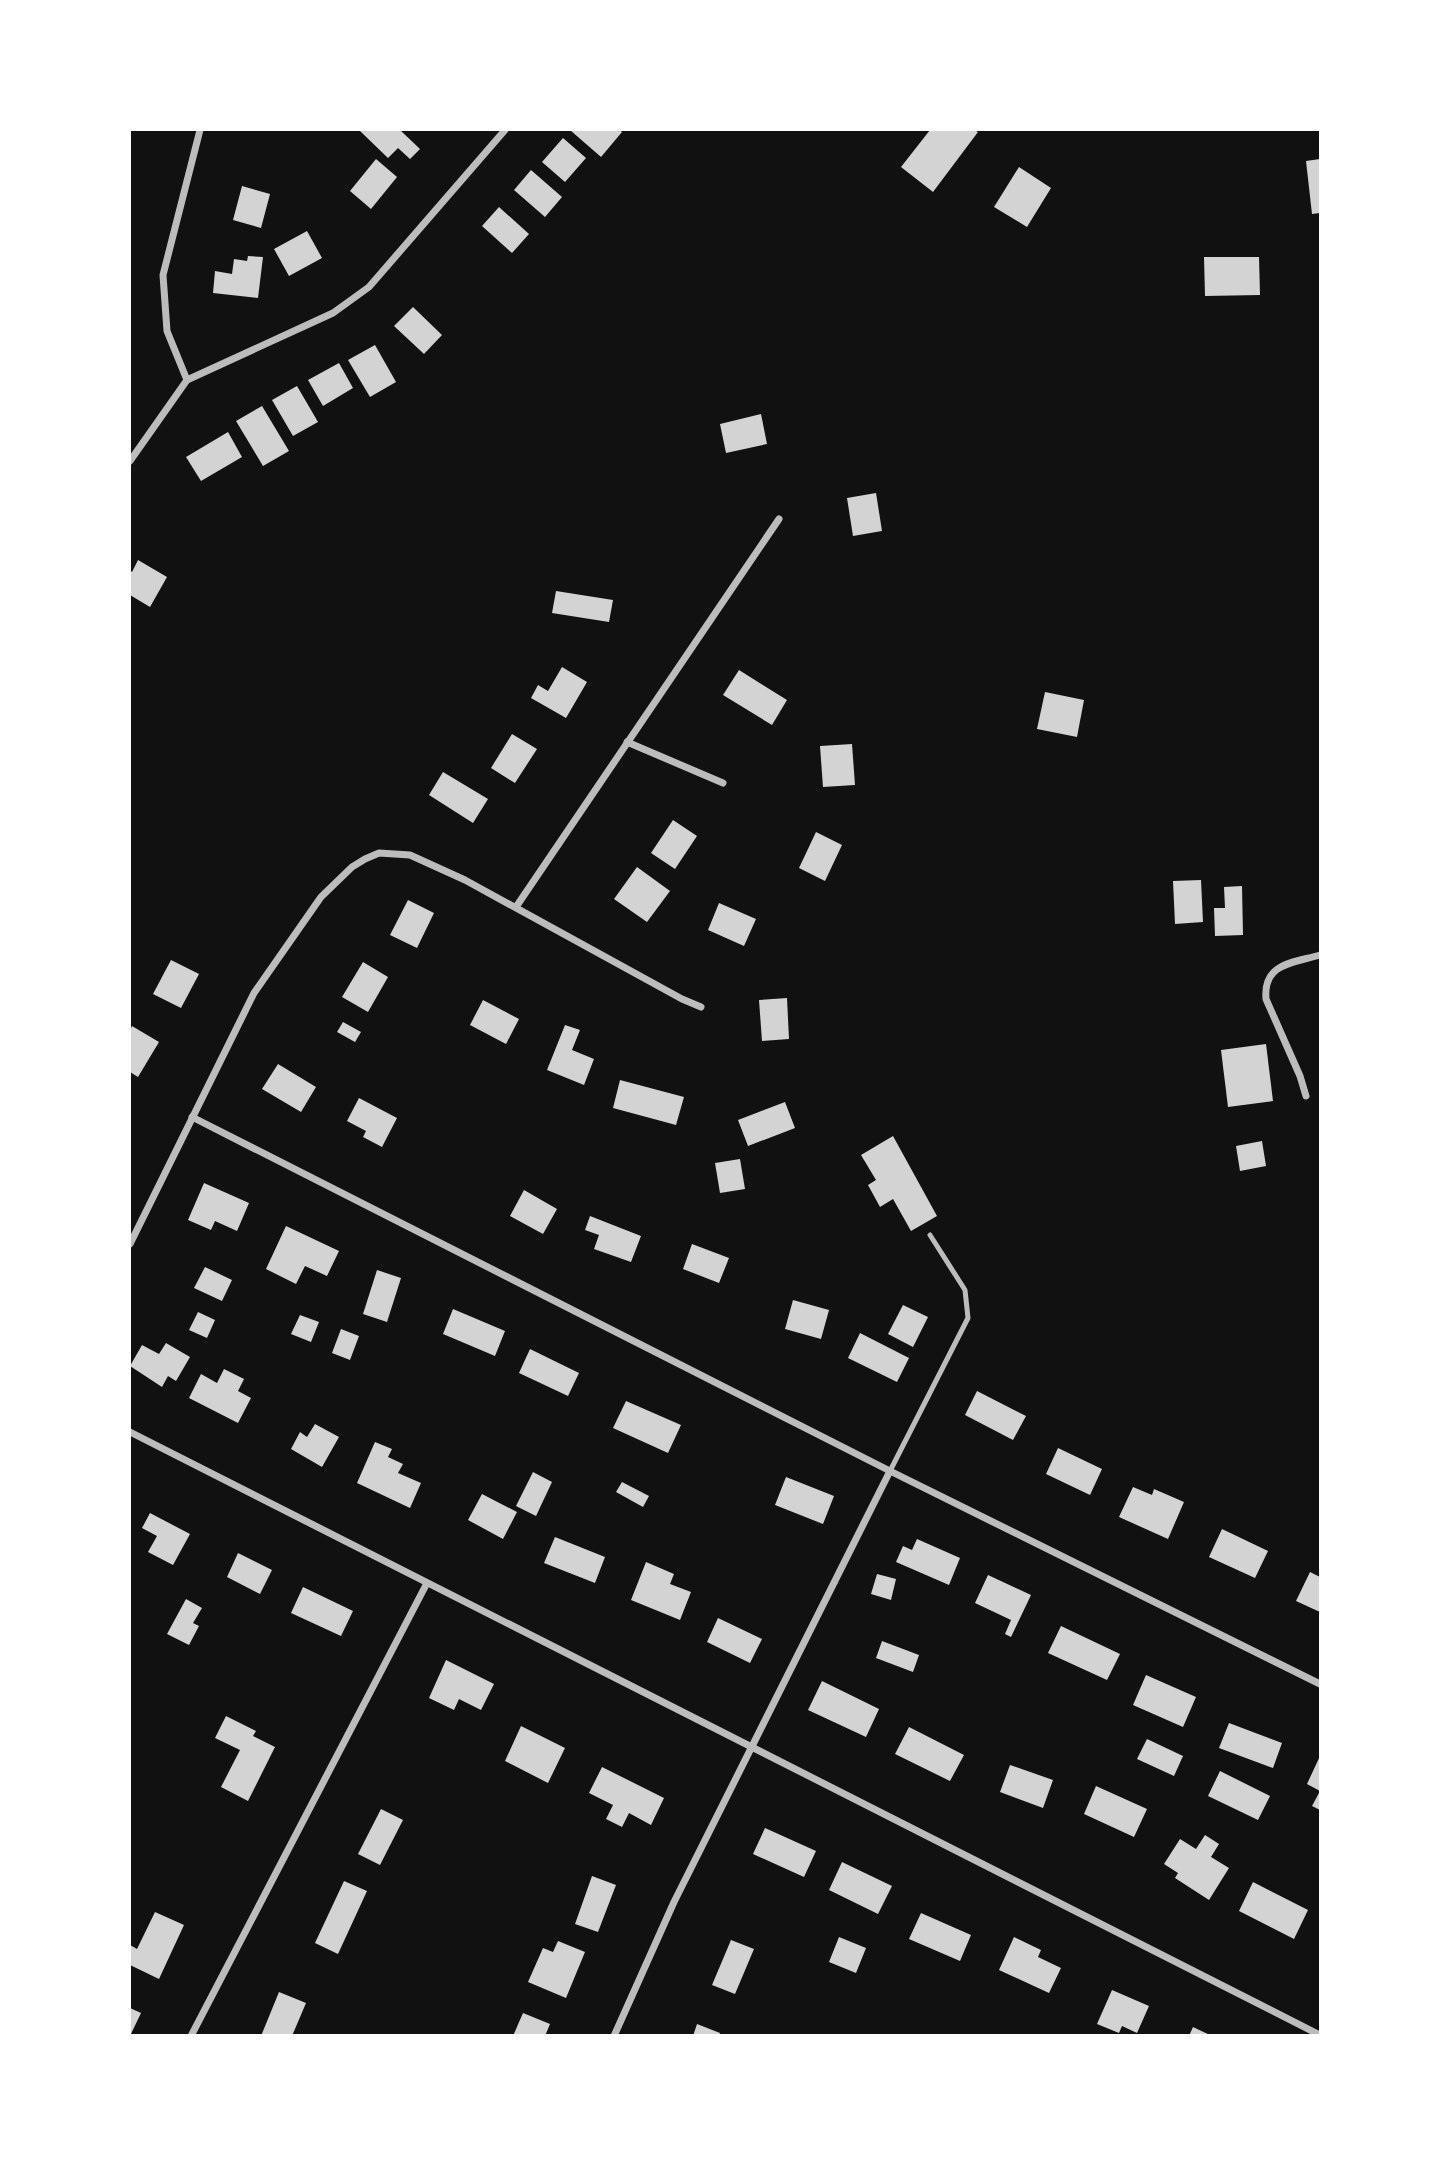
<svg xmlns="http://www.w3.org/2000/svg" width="1450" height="2165" font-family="'Golos Text',sans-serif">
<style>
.building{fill:#d3d3d3}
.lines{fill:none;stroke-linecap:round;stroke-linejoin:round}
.service{stroke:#bcbcbc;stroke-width:5}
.minor{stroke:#bcbcbc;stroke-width:7}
</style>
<rect width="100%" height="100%" fill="#111"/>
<g class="building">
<polygon points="361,130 400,130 420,149 410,159 398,148 388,158 360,131"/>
<polygon points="570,130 619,130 622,132 601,157"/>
<polygon points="930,130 974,130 978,132 933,192 901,167"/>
<polygon points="563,138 586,158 565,182 542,162"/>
<polygon points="376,159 397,177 371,209 350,191"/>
<polygon points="1320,159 1320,213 1312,214 1306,161"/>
<polygon points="1019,167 1051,188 1027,227 994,207"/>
<polygon points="531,170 562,197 545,217 514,190"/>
<polygon points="242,186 270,194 261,228 233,220"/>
<polygon points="499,207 529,234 512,253 482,226"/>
<polygon points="307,231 322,258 289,276 274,249"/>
<polygon points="248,256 263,257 258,298 213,293 215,271 232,274 234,259 247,261"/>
<polygon points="1204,257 1259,257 1260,295 1205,296"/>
<polygon points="413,307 442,335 424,354 394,326"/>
<polygon points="375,345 396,382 370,397 348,360"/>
<polygon points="339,363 353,388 323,406 308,380"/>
<polygon points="297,386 318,422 293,436 272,400"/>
<polygon points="262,406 289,451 263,466 236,421"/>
<polygon points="761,414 767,444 726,453 720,424"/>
<polygon points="228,432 242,457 201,481 186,457"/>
<polygon points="876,493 882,531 853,536 847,498"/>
<polygon points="138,560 167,577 150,607 130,595 130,570 132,572"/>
<polygon points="556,591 613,600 609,622 552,613"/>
<polygon points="562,667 587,682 566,718 531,698 538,685 548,691"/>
<polygon points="739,670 787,700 772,725 723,695"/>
<polygon points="1045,692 1084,700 1077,737 1037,729"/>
<polygon points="512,734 537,749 515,783 491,768"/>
<polygon points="852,744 855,785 823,787 820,746"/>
<polygon points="443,772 488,799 473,823 429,795"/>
<polygon points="673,820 697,836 675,869 651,853"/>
<polygon points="816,832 842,845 825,881 799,868"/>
<polygon points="637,867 670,891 647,922 614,899"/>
<polygon points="1201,880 1203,922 1175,924 1173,881"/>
<polygon points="1242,886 1243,935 1215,936 1214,908 1225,908 1224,887"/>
<polygon points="408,900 434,913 417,948 390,935"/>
<polygon points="719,903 756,919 744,946 708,930"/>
<polygon points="171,960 199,974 181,1008 153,994"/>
<polygon points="363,962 388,977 368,1012 342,997"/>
<polygon points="787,998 789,1039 762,1041 759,1000"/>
<polygon points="483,1000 519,1019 506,1044 470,1025"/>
<polygon points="343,1022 361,1032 355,1042 337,1032"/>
<polygon points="565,1025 580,1030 572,1050 594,1059 584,1085 547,1070"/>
<polygon points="132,1026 159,1042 138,1077 130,1072 130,1031"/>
<polygon points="1266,1044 1273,1101 1228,1107 1221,1050"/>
<polygon points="278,1064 316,1087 301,1112 262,1089"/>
<polygon points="620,1080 684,1097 676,1125 613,1108"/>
<polygon points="359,1098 397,1118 382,1147 363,1137 366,1131 347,1121"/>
<polygon points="785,1102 795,1128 748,1146 738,1120"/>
<polygon points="893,1136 937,1216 911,1231 893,1199 880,1207 868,1185 876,1180 861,1155"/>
<polygon points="1262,1141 1266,1166 1240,1171 1236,1146"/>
<polygon points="740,1159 745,1189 720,1193 715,1163"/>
<polygon points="204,1183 249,1203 237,1231 215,1221 211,1230 188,1220"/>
<polygon points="524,1190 557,1209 543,1234 510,1216"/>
<polygon points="590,1216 641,1236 631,1262 594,1249 599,1235 585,1230"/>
<polygon points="286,1226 339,1251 327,1276 305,1266 296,1284 266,1269"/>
<polygon points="692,1244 729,1258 719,1283 683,1269"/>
<polygon points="205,1267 232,1280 222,1301 194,1288"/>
<polygon points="377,1270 401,1278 387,1322 363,1314"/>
<polygon points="793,1300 829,1310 821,1339 785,1329"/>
<polygon points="903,1305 928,1317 913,1347 888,1334"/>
<polygon points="453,1309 505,1331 495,1356 443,1334"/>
<polygon points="198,1312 215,1320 207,1338 189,1330"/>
<polygon points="300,1315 319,1322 311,1342 291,1334"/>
<polygon points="341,1329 359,1336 350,1360 332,1353"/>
<polygon points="860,1333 909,1358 897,1382 848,1358"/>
<polygon points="166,1343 190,1357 176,1381 168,1376 162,1387 130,1366 142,1345 159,1354"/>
<polygon points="530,1349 579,1373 568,1396 519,1373"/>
<polygon points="224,1369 244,1379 238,1391 251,1398 238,1423 189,1398 201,1374 217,1383"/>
<polygon points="977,1391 1026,1416 1013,1440 965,1415"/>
<polygon points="626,1401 681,1425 668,1453 613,1428"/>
<polygon points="315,1424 339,1437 322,1467 291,1449 300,1432 307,1437"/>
<polygon points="375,1442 392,1449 388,1457 403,1464 398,1473 421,1483 410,1508 357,1483"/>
<polygon points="1058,1448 1102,1469 1090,1495 1046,1474"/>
<polygon points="533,1472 552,1482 536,1516 516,1506"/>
<polygon points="786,1477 834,1496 823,1524 775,1505"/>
<polygon points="622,1482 649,1496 643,1507 616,1492"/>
<polygon points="1133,1487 1152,1495 1154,1489 1184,1502 1168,1539 1119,1517"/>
<polygon points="482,1494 517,1512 503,1539 468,1520"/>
<polygon points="150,1513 190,1534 173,1565 148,1552 157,1536 142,1528"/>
<polygon points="1222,1529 1268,1551 1255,1578 1209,1557"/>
<polygon points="555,1537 605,1557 595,1583 544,1563"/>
<polygon points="917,1539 960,1558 949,1585 896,1562 903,1546 912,1550"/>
<polygon points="238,1553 272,1570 260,1594 227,1577"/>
<polygon points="646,1562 674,1574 670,1584 691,1592 680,1620 631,1600"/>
<polygon points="1310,1572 1320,1577 1320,1612 1296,1601"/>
<polygon points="877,1574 896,1579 891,1600 871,1594"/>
<polygon points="988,1575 1031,1595 1011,1637 1005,1634 1011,1620 975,1603"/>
<polygon points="303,1587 353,1611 341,1636 291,1613"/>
<polygon points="186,1599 202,1608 193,1623 199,1626 189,1645 167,1634"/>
<polygon points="718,1618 762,1639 750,1663 707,1642"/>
<polygon points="1061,1626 1120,1654 1107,1680 1048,1653"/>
<polygon points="882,1641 919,1655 913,1672 876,1658"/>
<polygon points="446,1660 494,1684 481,1710 459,1699 454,1710 429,1698"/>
<polygon points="1146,1675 1196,1697 1183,1727 1133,1705"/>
<polygon points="822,1681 879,1709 866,1737 808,1710"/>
<polygon points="226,1716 256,1731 253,1736 275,1747 248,1801 221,1787 240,1750 215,1738"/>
<polygon points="1229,1723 1282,1743 1273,1768 1219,1748"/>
<polygon points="521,1726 565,1748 548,1783 505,1761"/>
<polygon points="909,1727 964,1755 950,1781 895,1754"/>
<polygon points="1147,1739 1183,1756 1174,1776 1137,1759"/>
<polygon points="1320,1756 1320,1810 1312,1806 1320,1791 1307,1784"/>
<polygon points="1010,1765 1053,1780 1043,1808 1000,1792"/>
<polygon points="602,1767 664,1798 651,1825 629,1813 622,1827 606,1819 613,1805 589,1793"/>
<polygon points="1220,1771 1270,1796 1258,1820 1208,1796"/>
<polygon points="1096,1786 1147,1809 1134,1837 1084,1814"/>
<polygon points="381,1809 403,1820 380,1865 358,1854"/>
<polygon points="765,1828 816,1851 804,1877 753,1854"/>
<polygon points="1205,1835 1219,1844 1211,1857 1229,1868 1209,1900 1175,1878 1178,1873 1164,1864 1180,1839 1196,1849"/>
<polygon points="842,1862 892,1886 878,1914 829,1890"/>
<polygon points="592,1876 616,1885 598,1932 575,1924"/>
<polygon points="344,1881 367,1891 338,1954 315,1943"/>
<polygon points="1253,1882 1308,1910 1294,1939 1239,1911"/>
<polygon points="155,1912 184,1925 159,1979 130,1965 130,1945 137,1949"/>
<polygon points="921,1913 971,1935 960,1961 909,1939"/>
<polygon points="839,1937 866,1948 856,1973 829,1962"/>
<polygon points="1014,1937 1041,1950 1038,1957 1061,1968 1049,1993 999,1970"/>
<polygon points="731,1940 754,1949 735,1994 712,1985"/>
<polygon points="558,1941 585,1952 566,1998 528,1982 543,1948 553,1952"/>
<polygon points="1112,1990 1149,2006 1137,2033 1122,2026 1119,2033 1097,2024"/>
<polygon points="279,1992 306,2003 292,2036 261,2036"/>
<polygon points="130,2008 141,2013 130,2036"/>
<polygon points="523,2013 550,2024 545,2036 513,2036"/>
<polygon points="697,2024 720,2033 719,2036 693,2036"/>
<polygon points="1193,2027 1212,2036 1189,2036"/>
</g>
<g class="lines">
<polyline class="service" points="890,1471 968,1318 965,1290 930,1235"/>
<g class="minor">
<polyline points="187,380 167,331 163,275 200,130"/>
<polyline points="130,461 187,380 333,313 369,287 505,130"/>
<polyline points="627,742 723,783"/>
<polyline points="516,907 779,519"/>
<path d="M1306,1096l-6,-20 -34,-77c-3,-36 27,-36 54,-44"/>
<polyline points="192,1117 890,1471 1320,1684"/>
<polyline points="130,1244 254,993 321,897 352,867 365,859 379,853 410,855 465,880 682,999 701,1007"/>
<polyline points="130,1432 1320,2035"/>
<polyline points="191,2036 427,1583"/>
<polyline points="614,2036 674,1902 890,1471"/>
</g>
</g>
<rect width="1450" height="2165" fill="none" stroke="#ffffff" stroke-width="262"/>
</svg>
